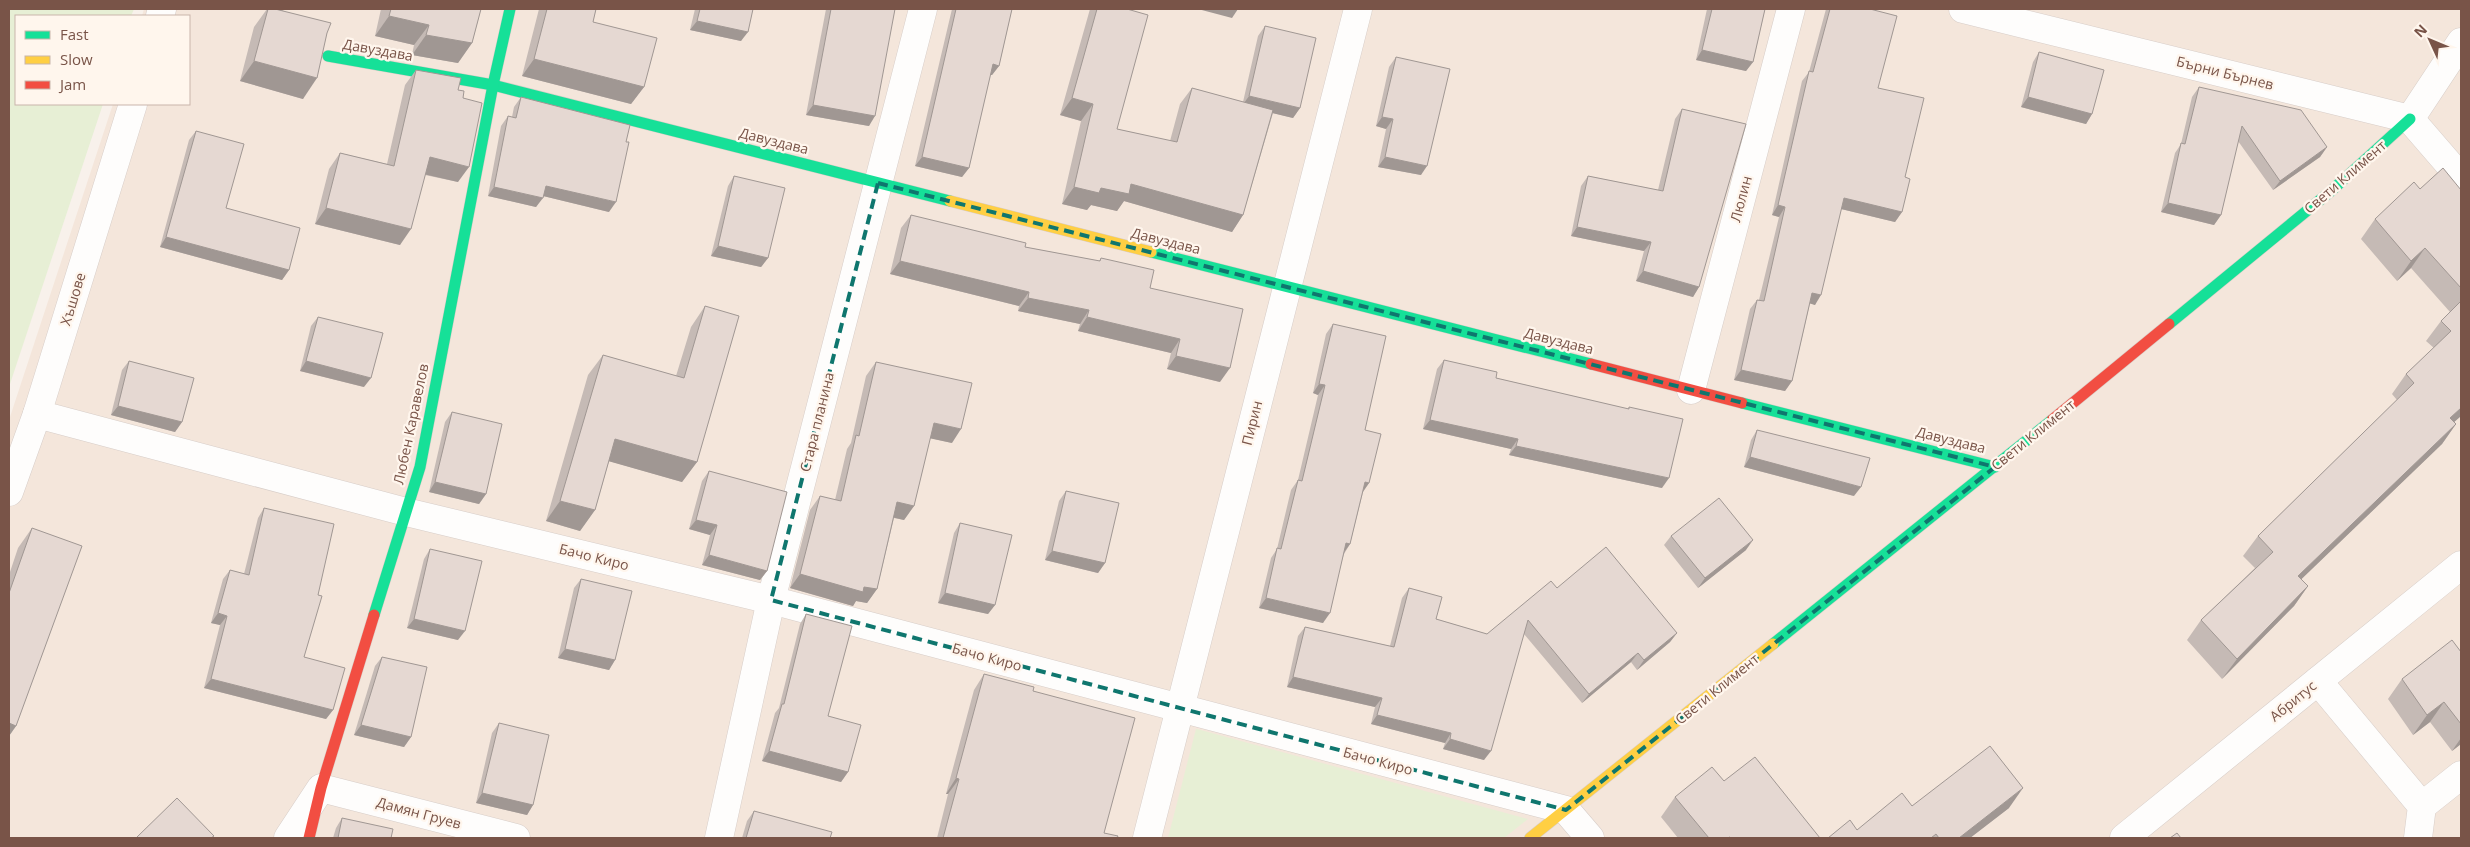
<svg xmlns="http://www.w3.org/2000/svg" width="2470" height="847" font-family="'Open Sans',sans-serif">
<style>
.residential{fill:#f4e6db}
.green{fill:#e7efd5}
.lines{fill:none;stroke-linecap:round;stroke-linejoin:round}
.street-casing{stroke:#d7cdc8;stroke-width:29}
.fast-casing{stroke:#d8cdc7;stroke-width:12}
.slow-casing{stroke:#d8cdc7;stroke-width:12}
.jam-casing{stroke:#d8cdc7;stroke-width:12}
.street{stroke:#fefdfc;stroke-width:28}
.fast{stroke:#16e098;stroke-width:11}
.slow{stroke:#ffcf43;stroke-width:11}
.jam{stroke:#f24e42;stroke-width:11}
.wall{fill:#c5bab5}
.shaded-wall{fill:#a09793}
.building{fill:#e5d8d2;stroke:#a09793}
.marked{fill:none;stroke:#0f766e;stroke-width:4;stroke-dasharray:10 6;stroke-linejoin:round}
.labels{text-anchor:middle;stroke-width:4.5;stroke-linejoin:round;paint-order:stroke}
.street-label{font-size:14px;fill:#795448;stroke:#fff6ed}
</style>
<rect width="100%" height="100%" fill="#f8f1eb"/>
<polygon class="residential" points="144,9 2461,9 2461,838 9,838 9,420 113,104 189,104 189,16 142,16"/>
<g class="green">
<polygon points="9,9 134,9 131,16 16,16 16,104 103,104 9,387"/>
<polygon points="1196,729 1197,729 1528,819 1504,838 1168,838"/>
</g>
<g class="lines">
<g class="street-casing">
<g id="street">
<polyline points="1963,9 2410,119 2461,178"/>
<polyline points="160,16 162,9"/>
<polyline points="2410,119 2461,42"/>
<polyline points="1691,390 1791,9"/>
<polyline points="37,414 406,512 771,600 1566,810 1590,838"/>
<polyline points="9,492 37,414 133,104"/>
<polyline points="2318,681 2422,806 2418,838"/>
<polyline points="2422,806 2461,775"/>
<polyline points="288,838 321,788 516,838"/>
<polyline points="719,838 771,600 923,9"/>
<polyline points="1147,838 1358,9"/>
<polyline points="2124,838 2461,565"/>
</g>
</g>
<g class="fast-casing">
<g id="fast">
<polyline points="328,56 493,85 950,201"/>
<polyline points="1151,252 1591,364"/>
<polyline points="2169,324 2331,191 2410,119"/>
<polyline points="1742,403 1995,467"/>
<polyline points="374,615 420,467 493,85 510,9"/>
<polyline points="1773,644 2052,420"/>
</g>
</g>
<g class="slow-casing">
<g id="slow">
<polyline points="950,201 1151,252"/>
<polyline points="1530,838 1773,644"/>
</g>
</g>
<g class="jam-casing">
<g id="jam">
<polyline points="1591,364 1742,403"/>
<polyline points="2052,420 2169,324"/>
<polyline points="309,838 321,788 374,615"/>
</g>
</g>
<use href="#street" class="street"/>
<use href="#fast" class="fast"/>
<use href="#slow" class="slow"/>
<use href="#jam" class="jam"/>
</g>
<g class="wall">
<polygon points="267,9 284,9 283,11 327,33 303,99 240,81 254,27"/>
<polygon points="381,9 481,9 472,43 458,63 412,55 414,45 375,36"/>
<polygon points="539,9 596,9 593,22 644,87 631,104 522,76"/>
<polygon points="695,9 753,9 741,41 690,30"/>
<polygon points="826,9 895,9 869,126 806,115"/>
<polygon points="952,9 1012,9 999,66 992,75 990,75 969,168 962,177 915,166"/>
<polygon points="1090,9 1127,9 1117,129 1170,141 1180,104 1192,88 1243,102 1258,36 1265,26 1300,108 1293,118 1273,113 1243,215 1232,232 1124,201 1117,211 1091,205 1087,210 1062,204 1081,121 1060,115"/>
<polygon points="1707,9 1765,9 1753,62 1746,71 1696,60"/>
<polygon points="1826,9 1870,9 1878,88 1905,177 1902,212 1895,222 1841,209 1815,305 1810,303 1792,381 1785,391 1734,380 1750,309 1757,300 1759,300 1779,217 1772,215 1802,81 1809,72"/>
<polygon points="2039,52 2092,114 2086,124 2021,107 2033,62"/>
<polygon points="1396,57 1421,175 1378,167 1386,129 1376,126 1389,67"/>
<polygon points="416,70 458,90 463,98 458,182 425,175 400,245 315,224 329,169 340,153 387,164 405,85"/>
<polygon points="2199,87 2327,147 2320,157 2273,190 2238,141 2221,215 2214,225 2161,212 2175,153 2181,144 2192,97"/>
<polygon points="521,97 609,212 543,196 536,207 488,196 501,126 508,116 512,117 514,107"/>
<polygon points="1682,109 1699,287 1693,297 1636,281 1644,251 1571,236 1581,186 1588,176 1658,190 1675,119"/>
<polygon points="196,131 226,208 289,270 282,280 160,247 189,140"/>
<polygon points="734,176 768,258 761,267 711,256 728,186"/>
<polygon points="2420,189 2461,190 2461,416 2454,422 2456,424 2442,444 2301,579 2308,586 2294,606 2222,679 2187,640 2201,620 2255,568 2243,556 2258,536 2397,400 2392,394 2406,374 2434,348 2426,341 2441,321 2450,312 2411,268 2397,281 2361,239 2375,219"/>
<polygon points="911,215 1025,247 1099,261 1101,258 1150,288 1220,382 1167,369 1171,353 1078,331 1080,324 1018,311 1019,306 890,274 901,228"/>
<polygon points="705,306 697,462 682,482 609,461 595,510 580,531 546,521 588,375 603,355 676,376 691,327"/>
<polygon points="318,317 364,387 300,371 311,326"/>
<polygon points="1333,324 1365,430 1369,483 1363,492 1350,544 1344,554 1323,623 1259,608 1271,558 1277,549 1291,490 1298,480 1318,395 1313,393 1326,334"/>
<polygon points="1444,360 1496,378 1628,409 1629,407 1662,488 1509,455 1511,449 1423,429 1437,369"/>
<polygon points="129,361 182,422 175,432 111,415 122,370"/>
<polygon points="876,362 952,443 930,438 914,506 904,520 894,518 877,589 867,603 856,601 853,606 790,588 810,510 820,496 835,500 847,449 851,443 866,376"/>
<polygon points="452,412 486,494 479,504 429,492 445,422"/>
<polygon points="1757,430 1854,496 1744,467 1751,440"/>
<polygon points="709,471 767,571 760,580 702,565 710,535 689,529 702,481"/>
<polygon points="1066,491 1105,563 1098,573 1045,560 1059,501"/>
<polygon points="264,508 304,657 333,710 326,719 204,688 220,625 211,623 223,579 230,570 244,574 258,518"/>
<polygon points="960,523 995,605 988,614 938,603 954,533"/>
<polygon points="32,528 16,726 9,736 9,575 18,548"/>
<polygon points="1671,536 1746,550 1698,588 1664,545"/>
<polygon points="430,549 458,640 407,628 424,559"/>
<polygon points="581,579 615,660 609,670 558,658 574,588"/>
<polygon points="1409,588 1436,619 1487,634 1557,588 1677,633 1670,642 1637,670 1631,662 1582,703 1524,634 1484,760 1443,749 1445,743 1371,724 1375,707 1287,687 1298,636 1305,627 1390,646 1402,598"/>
<polygon points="806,614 828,716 848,772 841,782 762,761 775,713 779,708 800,624"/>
<polygon points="2461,652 2461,744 2452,751 2430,722 2413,735 2388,699 2402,679"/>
<polygon points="382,657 411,737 404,747 354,735 375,666"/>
<polygon points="984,674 1033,691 1104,833 1117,838 937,838 948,794 946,794 974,690"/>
<polygon points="499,723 533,805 527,815 476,803 492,733"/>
<polygon points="1724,781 1820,838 1678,838 1661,817 1675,797"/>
<polygon points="1912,806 2009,808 1970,838 1828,838 1857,830"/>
<polygon points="754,811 830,838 742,838 747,821"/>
<polygon points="342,818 391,838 333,838 336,828"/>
</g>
<g class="shaded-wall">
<polygon points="1198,9 1238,9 1232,18"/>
<polygon points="389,16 429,25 414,45 375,36"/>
<polygon points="697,21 748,32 741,41 690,30"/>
<polygon points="426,35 472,43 458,63 412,55"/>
<polygon points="1702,50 1753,62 1746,71 1696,60"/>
<polygon points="534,59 644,87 631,104 522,76"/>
<polygon points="254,61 317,78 303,99 240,81"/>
<polygon points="993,64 999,66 992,75 986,74"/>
<polygon points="1249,96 1300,108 1293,118 1242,106"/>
<polygon points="2028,97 2092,114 2086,124 2021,107"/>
<polygon points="1072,98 1093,104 1081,121 1060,115"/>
<polygon points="813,105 875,116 869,126 806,115"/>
<polygon points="1382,117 1393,119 1386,129 1376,126"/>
<polygon points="2327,147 2320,157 2273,190 2280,181"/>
<polygon points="430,157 469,167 458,182 419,173"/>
<polygon points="922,157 969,168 962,177 915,166"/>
<polygon points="1385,157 1427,166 1421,175 1378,167"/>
<polygon points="1131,184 1243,215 1232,232 1124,201 1117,211 1091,205 1087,210 1062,204 1074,187 1101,188"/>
<polygon points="546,186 616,202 609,212 539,195"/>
<polygon points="494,187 543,198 536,207 488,196"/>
<polygon points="1844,198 1902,212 1895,222 1837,208"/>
<polygon points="2168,203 2221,215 2214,225 2161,212"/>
<polygon points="1778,205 1785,207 1779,217 1772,215"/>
<polygon points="326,208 411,229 400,245 315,224"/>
<polygon points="1577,227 1651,242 1644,251 1571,236"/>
<polygon points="166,237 289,270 282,280 160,247"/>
<polygon points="718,246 768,258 761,267 711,256"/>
<polygon points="2425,248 2411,268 2397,281 2411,261"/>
<polygon points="900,261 1029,292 1019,306 890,274"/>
<polygon points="1643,271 1699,287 1693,297 1636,281"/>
<polygon points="1812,293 1821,295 1815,305 1805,302"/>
<polygon points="1028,298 1089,310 1080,324 1018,311"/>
<polygon points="1087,317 1180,339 1171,353 1078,331"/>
<polygon points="1176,356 1230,368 1220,382 1167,369"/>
<polygon points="306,361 371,378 364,387 300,371"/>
<polygon points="1741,370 1792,381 1785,391 1734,380"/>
<polygon points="1319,384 1325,385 1318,395 1313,393"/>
<polygon points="118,406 182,422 175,432 111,415"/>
<polygon points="2461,408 2461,416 2436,438 2450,418"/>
<polygon points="1430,420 1518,439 1511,449 1423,429"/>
<polygon points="934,423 961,429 952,443 924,437"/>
<polygon points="2456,424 2442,444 2284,596 2298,576"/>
<polygon points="615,439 697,462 682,482 601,459"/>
<polygon points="1516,446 1669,478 1662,488 1509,455"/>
<polygon points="1750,457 1861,487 1854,496 1744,467"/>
<polygon points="435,482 486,494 479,504 429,492"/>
<polygon points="1365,482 1369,483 1362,493"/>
<polygon points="560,501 595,510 580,531 546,521"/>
<polygon points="897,502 914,506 904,520 887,516"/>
<polygon points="696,520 717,525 710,535 689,529"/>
<polygon points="1753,540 1746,550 1698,588 1705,578"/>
<polygon points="1346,543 1350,544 1343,554"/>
<polygon points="1052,551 1105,563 1098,573 1045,560"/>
<polygon points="709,555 767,571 760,580 702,565"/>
<polygon points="800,574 877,589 867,603 856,601 853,606 790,588"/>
<polygon points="2308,586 2294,606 2222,679 2237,659"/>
<polygon points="945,593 995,605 988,614 938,603"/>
<polygon points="1266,598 1330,613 1323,623 1259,608"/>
<polygon points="218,613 227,616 220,625 211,623"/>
<polygon points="414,619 465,631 458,640 407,628"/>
<polygon points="1677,633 1670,642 1637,670 1644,660"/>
<polygon points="565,649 615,660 609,670 558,658"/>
<polygon points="1638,653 1631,662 1582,703 1589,694"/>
<polygon points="1293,677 1382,698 1375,707 1287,687"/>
<polygon points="211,679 333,710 326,719 204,688"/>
<polygon points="2444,702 2430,722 2413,735 2427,715"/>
<polygon points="1377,715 1451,733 1445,743 1371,724"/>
<polygon points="9,723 16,726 9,736"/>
<polygon points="361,725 411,737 404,747 354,735"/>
<polygon points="2461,738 2461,744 2452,751"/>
<polygon points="1450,739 1491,751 1484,760 1443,749"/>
<polygon points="769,751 848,772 841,782 762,761"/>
<polygon points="956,778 959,779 948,794 946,794"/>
<polygon points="2023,788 2009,808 1970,838 1959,838"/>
<polygon points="482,793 533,805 527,815 476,803"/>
</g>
<g class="building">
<polygon points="268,9 275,9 331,23 327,33 317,78 254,61"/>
<polygon points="391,9 481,9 472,43 426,35 429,25 389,16"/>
<polygon points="547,9 596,9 593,22 657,38 644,87 534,59"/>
<polygon points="700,9 753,9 748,32 697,21"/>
<polygon points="831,9 895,9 875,116 813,105"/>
<polygon points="956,9 1012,9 999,66 993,64 969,168 922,157"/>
<polygon points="1097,9 1127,9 1148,15 1117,129 1177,142 1192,88 1273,110 1243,215 1131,184 1129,194 1101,188 1099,193 1074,187 1093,104 1072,98"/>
<polygon points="1712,9 1765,9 1753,62 1702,50"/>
<polygon points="1830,9 1870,9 1897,16 1878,88 1924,98 1905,177 1910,179 1902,212 1844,198 1821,295 1812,293 1792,381 1741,370 1757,300 1764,301 1785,207 1778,205 1809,71 1813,72"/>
<polygon points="1265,26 1316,38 1300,108 1249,96"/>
<polygon points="2039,52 2104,70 2092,114 2028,97"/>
<polygon points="1396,57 1450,69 1427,166 1385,157 1393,119 1382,117"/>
<polygon points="416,70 461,78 458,90 464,91 463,98 482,103 469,167 430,157 411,229 326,208 340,153 394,166"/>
<polygon points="2199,87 2301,110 2327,147 2280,181 2242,126 2221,215 2168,203 2181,143 2185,144"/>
<polygon points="521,97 630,125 626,142 629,142 616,202 546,186 543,198 494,187 508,116 516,118"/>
<polygon points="1682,109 1746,124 1699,287 1643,271 1651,242 1577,227 1588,176 1663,191"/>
<polygon points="196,131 244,144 226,208 300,228 289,270 166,237"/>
<polygon points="2443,168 2461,190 2461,288 2425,248 2411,261 2375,219 2414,182 2420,189"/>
<polygon points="734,176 785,188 768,258 718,246"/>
<polygon points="911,215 1026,243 1025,247 1100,261 1101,258 1154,270 1150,288 1243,309 1230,368 1176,356 1180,339 1087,317 1089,310 1028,298 1029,292 900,261"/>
<polygon points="2461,301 2461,408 2450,418 2456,424 2298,576 2308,586 2237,659 2201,620 2273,552 2258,536 2414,383 2406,374 2451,331 2441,321"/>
<polygon points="705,306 739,316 697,462 615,439 595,510 560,501 603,355 684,378"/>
<polygon points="318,317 383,333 371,378 306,361"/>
<polygon points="1333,324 1386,336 1365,430 1381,434 1369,483 1365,482 1350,544 1346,543 1330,613 1266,598 1277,548 1281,549 1298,480 1302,481 1325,385 1319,384"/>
<polygon points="1444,360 1497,372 1496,378 1629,409 1629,407 1683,419 1669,478 1516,446 1518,439 1430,420"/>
<polygon points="129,361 194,378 182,422 118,406"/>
<polygon points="876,362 972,383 961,429 934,423 914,506 897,502 877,589 864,587 863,592 800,574 820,496 841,501 856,435 859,436"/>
<polygon points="452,412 502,424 486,494 435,482"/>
<polygon points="1757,430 1870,458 1861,487 1750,457"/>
<polygon points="709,471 787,492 767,571 709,555 717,525 696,520"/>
<polygon points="1066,491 1119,503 1105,563 1052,551"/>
<polygon points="1719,498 1753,540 1705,578 1671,536"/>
<polygon points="264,508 334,524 318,595 322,596 304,657 345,668 333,710 211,679 227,616 218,613 230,570 249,575"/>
<polygon points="960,523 1012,535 995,605 945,593"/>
<polygon points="32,528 82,546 16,726 9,723 9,593"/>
<polygon points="1606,547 1677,633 1644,660 1638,653 1589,694 1528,620 1491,751 1450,739 1451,733 1377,715 1382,698 1293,677 1305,627 1394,647 1409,588 1442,597 1436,619 1487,634 1551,581 1557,588"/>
<polygon points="430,549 482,561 465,631 414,619"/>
<polygon points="581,579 632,591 615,660 565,649"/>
<polygon points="806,614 852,626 828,716 861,725 848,772 769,751 782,704 784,704"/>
<polygon points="2452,640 2461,652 2461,724 2444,702 2427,715 2402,679"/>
<polygon points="382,657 427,667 411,737 361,725"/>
<polygon points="984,674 1034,687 1033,691 1135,718 1104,833 1118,836 1117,838 943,838 959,779 956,778"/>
<polygon points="499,723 549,735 533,805 482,793"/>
<polygon points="1990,746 2023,788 1959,838 1939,838 1936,834 1931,838 1828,838 1850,820 1857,830 1902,793 1912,806"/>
<polygon points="1755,757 1820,838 1731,838 1730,837 1727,838 1709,838 1675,797 1712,767 1724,781"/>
<polygon points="177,798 214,836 211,838 136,838"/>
<polygon points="754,811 832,832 830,838 746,838"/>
<polygon points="342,818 393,829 391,838 338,838"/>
<polygon points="2177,833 2181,838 2170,838"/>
</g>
<path class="marked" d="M878,183l1117,284 -429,343 -795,-210z"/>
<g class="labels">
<g class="street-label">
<text transform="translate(378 50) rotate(10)" y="5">Давуздава</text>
<text transform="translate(2225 73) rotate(14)" y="5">Бърни Бърнев</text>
<text transform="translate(774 141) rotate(14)" y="5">Давуздава</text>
<text transform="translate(2345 177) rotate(-41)" y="5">Свети Климент</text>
<text transform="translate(1741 199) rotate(-75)" y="5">Люлин</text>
<text transform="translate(1166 241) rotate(14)" y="5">Давуздава</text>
<text transform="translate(73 299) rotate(-73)" y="5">Хъшове</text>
<text transform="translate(1559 341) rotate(14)" y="5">Давуздава</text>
<text transform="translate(817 422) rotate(-76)" y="5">Стара планина</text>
<text transform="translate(1252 423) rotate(-76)" y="5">Пирин</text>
<text transform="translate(411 424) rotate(-78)" y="5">Любен Каравелов</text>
<text transform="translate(2033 435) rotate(-39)" y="5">Свети Климент</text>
<text transform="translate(1951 440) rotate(14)" y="5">Давуздава</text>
<text transform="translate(594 557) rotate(14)" y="5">Бачо Киро</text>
<text transform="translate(987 657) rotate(15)" y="5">Бачо Киро</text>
<text transform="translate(1717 689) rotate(-39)" y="5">Свети Климент</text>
<text transform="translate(2293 701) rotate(-39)" y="5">Абритус</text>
<text transform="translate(1378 761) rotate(15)" y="5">Бачо Киро</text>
<text transform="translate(419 813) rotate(15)" y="5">Дамян Груев</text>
</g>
</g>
<rect width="2470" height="847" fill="none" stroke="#795448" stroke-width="20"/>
<rect x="15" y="15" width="175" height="90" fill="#fff6ed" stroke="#c9b5ab"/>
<rect x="25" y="31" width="25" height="8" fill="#16e098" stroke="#c9b5ab"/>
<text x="60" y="40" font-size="15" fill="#795448">Fast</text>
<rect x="25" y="56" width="25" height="8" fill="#ffcf43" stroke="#c9b5ab"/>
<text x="60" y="65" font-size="15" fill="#795448">Slow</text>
<rect x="25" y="81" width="25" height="8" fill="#f24e42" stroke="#c9b5ab"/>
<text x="60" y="90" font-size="15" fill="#795448">Jam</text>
<g transform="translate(2430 40) rotate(314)" stroke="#fff6ed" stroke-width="4" paint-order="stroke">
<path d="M0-4L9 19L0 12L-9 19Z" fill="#795448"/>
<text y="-8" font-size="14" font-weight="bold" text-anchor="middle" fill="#795448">N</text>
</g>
</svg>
